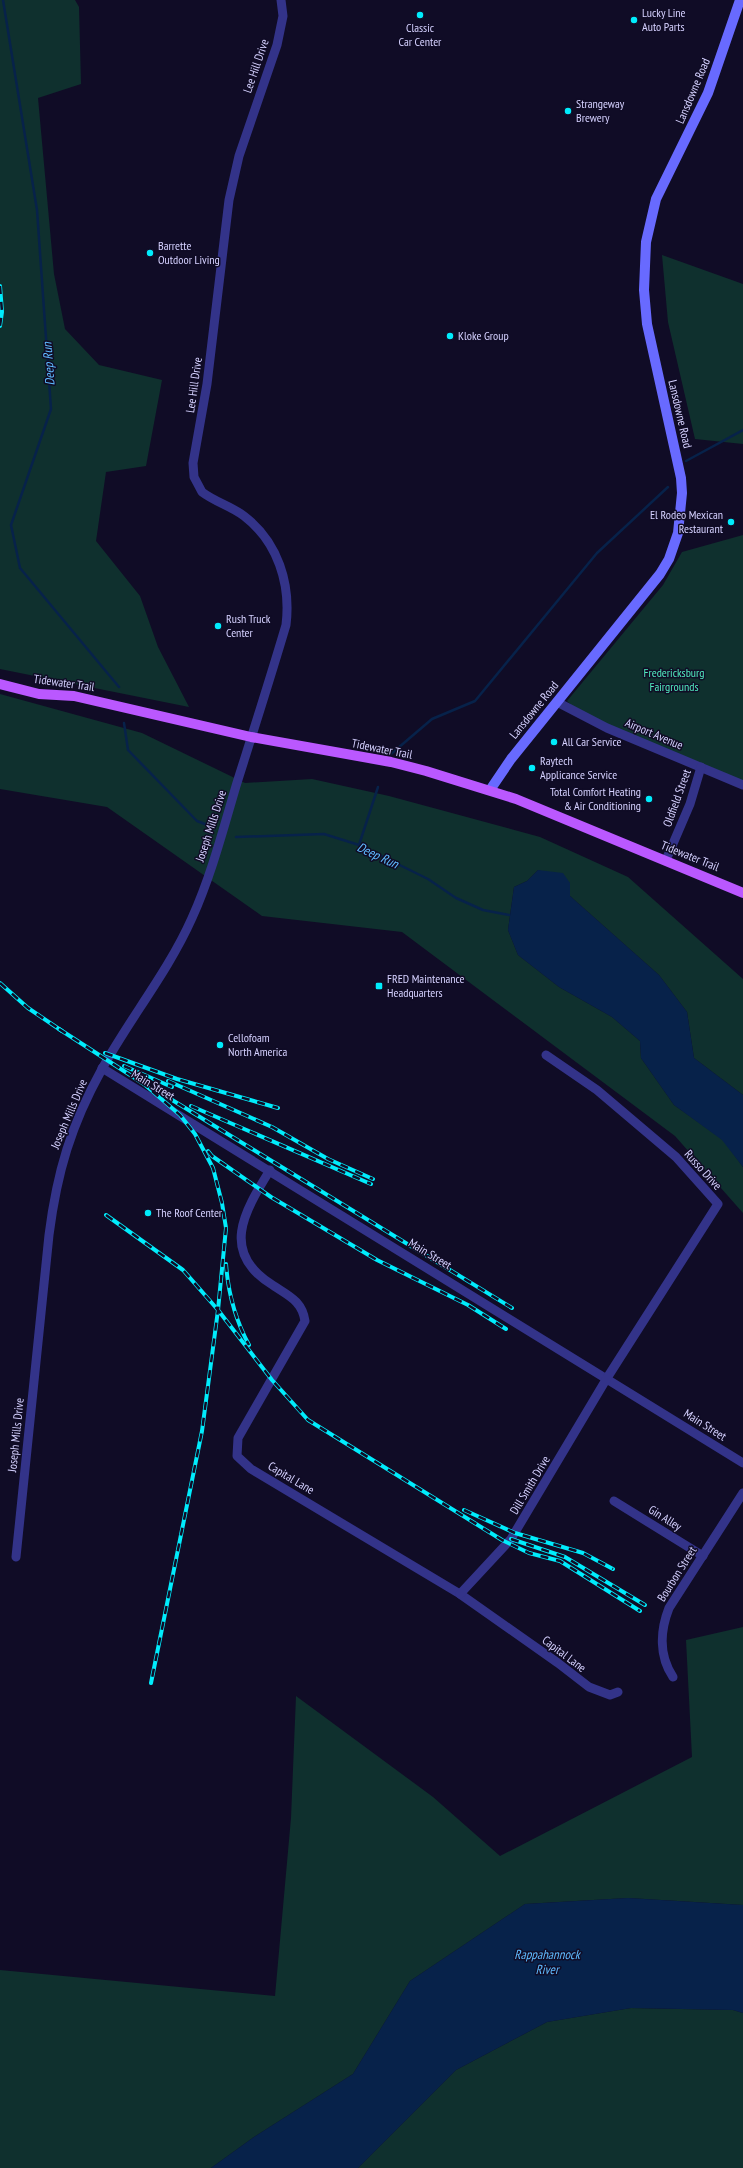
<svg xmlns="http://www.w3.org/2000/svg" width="743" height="2168" font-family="'PT Sans Narrow',sans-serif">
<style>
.green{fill:#0f302e}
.water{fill:#07224a}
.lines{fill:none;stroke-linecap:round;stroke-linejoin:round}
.stream{stroke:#07224a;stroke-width:2.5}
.minor{stroke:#333389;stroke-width:9}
.secondary{stroke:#686aff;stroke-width:10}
.primary{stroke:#ba58ff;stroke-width:10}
.rail-casing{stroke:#00ecfc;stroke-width:4}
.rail{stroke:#100c26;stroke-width:2.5;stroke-dasharray:8;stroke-linecap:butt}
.poi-dot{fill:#00ecfc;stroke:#100c26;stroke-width:1.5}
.labels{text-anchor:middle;stroke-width:3;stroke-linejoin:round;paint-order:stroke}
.poi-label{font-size:12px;fill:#d5d1ff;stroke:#100c26;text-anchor:start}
.street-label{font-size:12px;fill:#d5d1ff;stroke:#100c26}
.park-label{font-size:12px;fill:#51ebbf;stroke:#100c26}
.water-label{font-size:13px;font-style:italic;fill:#5fbbff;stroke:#100c26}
</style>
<rect width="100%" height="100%" fill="#100c26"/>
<g class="green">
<polygon points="0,0 75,0 79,7 81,84 38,98 54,274 65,329 99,365 162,380 146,466 106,472 96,541 140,596 158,647 189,707 0,669"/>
<polygon points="662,255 743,284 743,444 695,439 668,322"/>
<polygon points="743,535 743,785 587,720 567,701 663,585 682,552"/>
<polygon points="0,694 142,733 245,783 312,779 389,796 540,837 628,877 743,979 743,1095 694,1058 687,1012 659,975 570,896 570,883 538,870 527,881 514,887 508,930 518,955 559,987 612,1017 640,1041 641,1058 674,1105 723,1140 743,1167 743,1213 675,1136 402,932 262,916 107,807 0,789"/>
<polygon points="743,1627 743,1905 628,1898 525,1904 410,1981 353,2074 254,2137 211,2168 0,2168 0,1970 275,1996 291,1818 296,1696 433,1797 500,1856 692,1757 686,1640"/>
<polygon points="631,2008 733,2010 743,2013 743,2168 358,2168 456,2070 547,2022"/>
</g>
<g class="water">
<polygon points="538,870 563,873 570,883 570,896 659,975 687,1012 694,1058 743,1095 743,1167 722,1140 674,1105 641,1058 640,1041 612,1017 559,987 518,955 508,930 514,887 527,881"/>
<polygon points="628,1898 743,1905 743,2013 733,2010 631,2008 547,2022 456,2070 358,2168 211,2168 254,2137 353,2074 410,1981 525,1904"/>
</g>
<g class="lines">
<g class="stream">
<polyline points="3,0 37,210 51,409 11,525 20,568 119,687"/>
<polyline points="686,461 743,430"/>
<polyline points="124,723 128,750 197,821 210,826"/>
<polyline points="391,754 432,719 475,701 597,553 668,487"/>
<polyline points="236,837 324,834 359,845 428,879 456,898 483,910 509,915"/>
<polyline points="359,845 378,787"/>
</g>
<g class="minor">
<polyline points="557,702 607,728 743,785"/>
<polyline points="666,860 690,804 701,767"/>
<polyline points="102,1068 743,1463"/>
<path d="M270,1170c-26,42 -51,83 4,116 15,10 28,15 31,35l-67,117 -1,18 14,13 209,125 98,69 31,24 21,8 8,-3"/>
<polyline points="614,1501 703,1556"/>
<path d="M16,1557l33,-322c8,-63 22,-110 53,-166 28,-51 66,-97 90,-151 19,-42 31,-88 44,-132 17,-54 34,-107 50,-161 5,-41 -8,-83 -42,-109 -13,-10 -29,-14 -42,-24l-8,-15 -1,-14 14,-79 22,-184 10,-44 38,-111 6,-29 -2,-16"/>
<polyline points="460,1594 511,1539 607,1378 718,1204 676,1157 597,1090 546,1055"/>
<path d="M673,1677c-14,-21 -13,-46 -4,-69l74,-115"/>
</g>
<polyline class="secondary" points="490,790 511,759 660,574 669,559 678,533 682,493 681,478 647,324 644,290 646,242 656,199 708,93 740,0"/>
<polyline class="primary" points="0,684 39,694 74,696 251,737 391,762 426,771 516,799 743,893"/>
<g class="rail-casing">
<g id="rail">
<polyline points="0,286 2,312 0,326"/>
<polyline points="0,983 28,1008 62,1031"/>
<polyline points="59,1029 144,1084 180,1115 195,1134 213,1168 222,1203 226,1228 218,1310 202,1431 151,1683"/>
<polyline points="105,1053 177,1079 278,1108"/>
<polyline points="124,1066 172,1087"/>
<polyline points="168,1081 272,1127 328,1159 373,1179"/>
<polyline points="164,1095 512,1308"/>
<polyline points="191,1106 371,1184"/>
<polyline points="208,1151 212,1156 271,1197 377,1260 468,1305 506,1329"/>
<polyline points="106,1215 183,1270 218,1310 272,1380 308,1420 502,1540 529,1553 560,1561 640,1611"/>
<path d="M226,1264c2,28 10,57 23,81"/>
<polyline points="464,1510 515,1533 583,1553 613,1569"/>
<polyline points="511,1539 565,1557 645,1605"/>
</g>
</g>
<use href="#rail" class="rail"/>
</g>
<g class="poi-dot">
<circle cx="420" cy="15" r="4"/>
<circle cx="634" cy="20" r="4"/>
<circle cx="568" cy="111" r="4"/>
<circle cx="150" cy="253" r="4"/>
<circle cx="450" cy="336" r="4"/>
<circle cx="731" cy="522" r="4"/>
<circle cx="218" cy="626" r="4"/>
<circle cx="554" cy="742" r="4"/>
<circle cx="532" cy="768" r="4"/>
<circle cx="649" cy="799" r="4"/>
<rect x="375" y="982" width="8" height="8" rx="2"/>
<circle cx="220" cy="1045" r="4"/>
<circle cx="148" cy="1213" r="4"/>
</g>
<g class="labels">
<g class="poi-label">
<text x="642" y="17">Lucky Line<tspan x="642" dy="14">Auto Parts</tspan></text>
<text x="420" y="32" text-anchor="middle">Classic<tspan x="420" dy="14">Car Center</tspan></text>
<text x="576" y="108">Strangeway<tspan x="576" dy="14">Brewery</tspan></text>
<text x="158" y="250">Barrette<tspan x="158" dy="14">Outdoor Living</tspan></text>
<text x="458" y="340">Kloke Group</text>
<text x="723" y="519" text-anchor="end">El Rodeo Mexican<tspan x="723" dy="14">Restaurant</tspan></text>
<text x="226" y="623">Rush Truck<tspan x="226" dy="14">Center</tspan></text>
<text x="562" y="746">All Car Service</text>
<text x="540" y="765">Raytech<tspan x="540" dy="14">Applicance Service</tspan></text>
<text x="641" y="796" text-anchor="end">Total Comfort Heating<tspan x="641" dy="14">&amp; Air Conditioning</tspan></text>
<text x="387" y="983">FRED Maintenance<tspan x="387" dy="14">Headquarters</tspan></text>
<text x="228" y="1042">Cellofoam<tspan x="228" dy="14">North America</tspan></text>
<text x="156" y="1217">The Roof Center</text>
</g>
<g class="street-label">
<text transform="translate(256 66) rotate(-71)" y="4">Lee Hill Drive</text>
<text transform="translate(693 91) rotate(-67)" y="4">Lansdowne Road</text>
<text transform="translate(194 385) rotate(-82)" y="4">Lee Hill Drive</text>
<text transform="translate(680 414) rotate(77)" y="4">Lansdowne Road</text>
<text transform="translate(64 683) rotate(8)" y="4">Tidewater Trail</text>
<text transform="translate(534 710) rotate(-51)" y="4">Lansdowne Road</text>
<text transform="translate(654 734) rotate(23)" y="4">Airport Avenue</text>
<text transform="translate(382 749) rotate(11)" y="4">Tidewater Trail</text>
<text transform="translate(677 798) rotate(-70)" y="4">Oldfield Street</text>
<text transform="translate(211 826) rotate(-72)" y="4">Joseph Mills Drive</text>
<text transform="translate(690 856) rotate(22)" y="4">Tidewater Trail</text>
<text transform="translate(153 1085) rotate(31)" y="4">Main Street</text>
<text transform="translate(69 1114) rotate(-67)" y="4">Joseph Mills Drive</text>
<text transform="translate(703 1170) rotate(48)" y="4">Russo Drive</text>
<text transform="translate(430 1254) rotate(31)" y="4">Main Street</text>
<text transform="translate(705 1425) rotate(32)" y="4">Main Street</text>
<text transform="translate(16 1435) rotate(-84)" y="4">Joseph Mills Drive</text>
<text transform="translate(291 1478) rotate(31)" y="4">Capital Lane</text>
<text transform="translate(530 1485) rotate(-59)" y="4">Dill Smith Drive</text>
<text transform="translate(665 1518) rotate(32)" y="4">Gin Alley</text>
<text transform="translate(677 1574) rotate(-58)" y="4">Bourbon Street</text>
<text transform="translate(564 1654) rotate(37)" y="4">Capital Lane</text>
</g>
<g class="park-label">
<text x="674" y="677">Fredericksburg<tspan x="674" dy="14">Fairgrounds</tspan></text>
</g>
<g class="water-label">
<text transform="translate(48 364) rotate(-94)" y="5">Deep Run</text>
<text transform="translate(378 855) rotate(25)" y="5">Deep Run</text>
<text x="547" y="1959">Rappahannock<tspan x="547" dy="15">River</tspan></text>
</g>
</g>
</svg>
